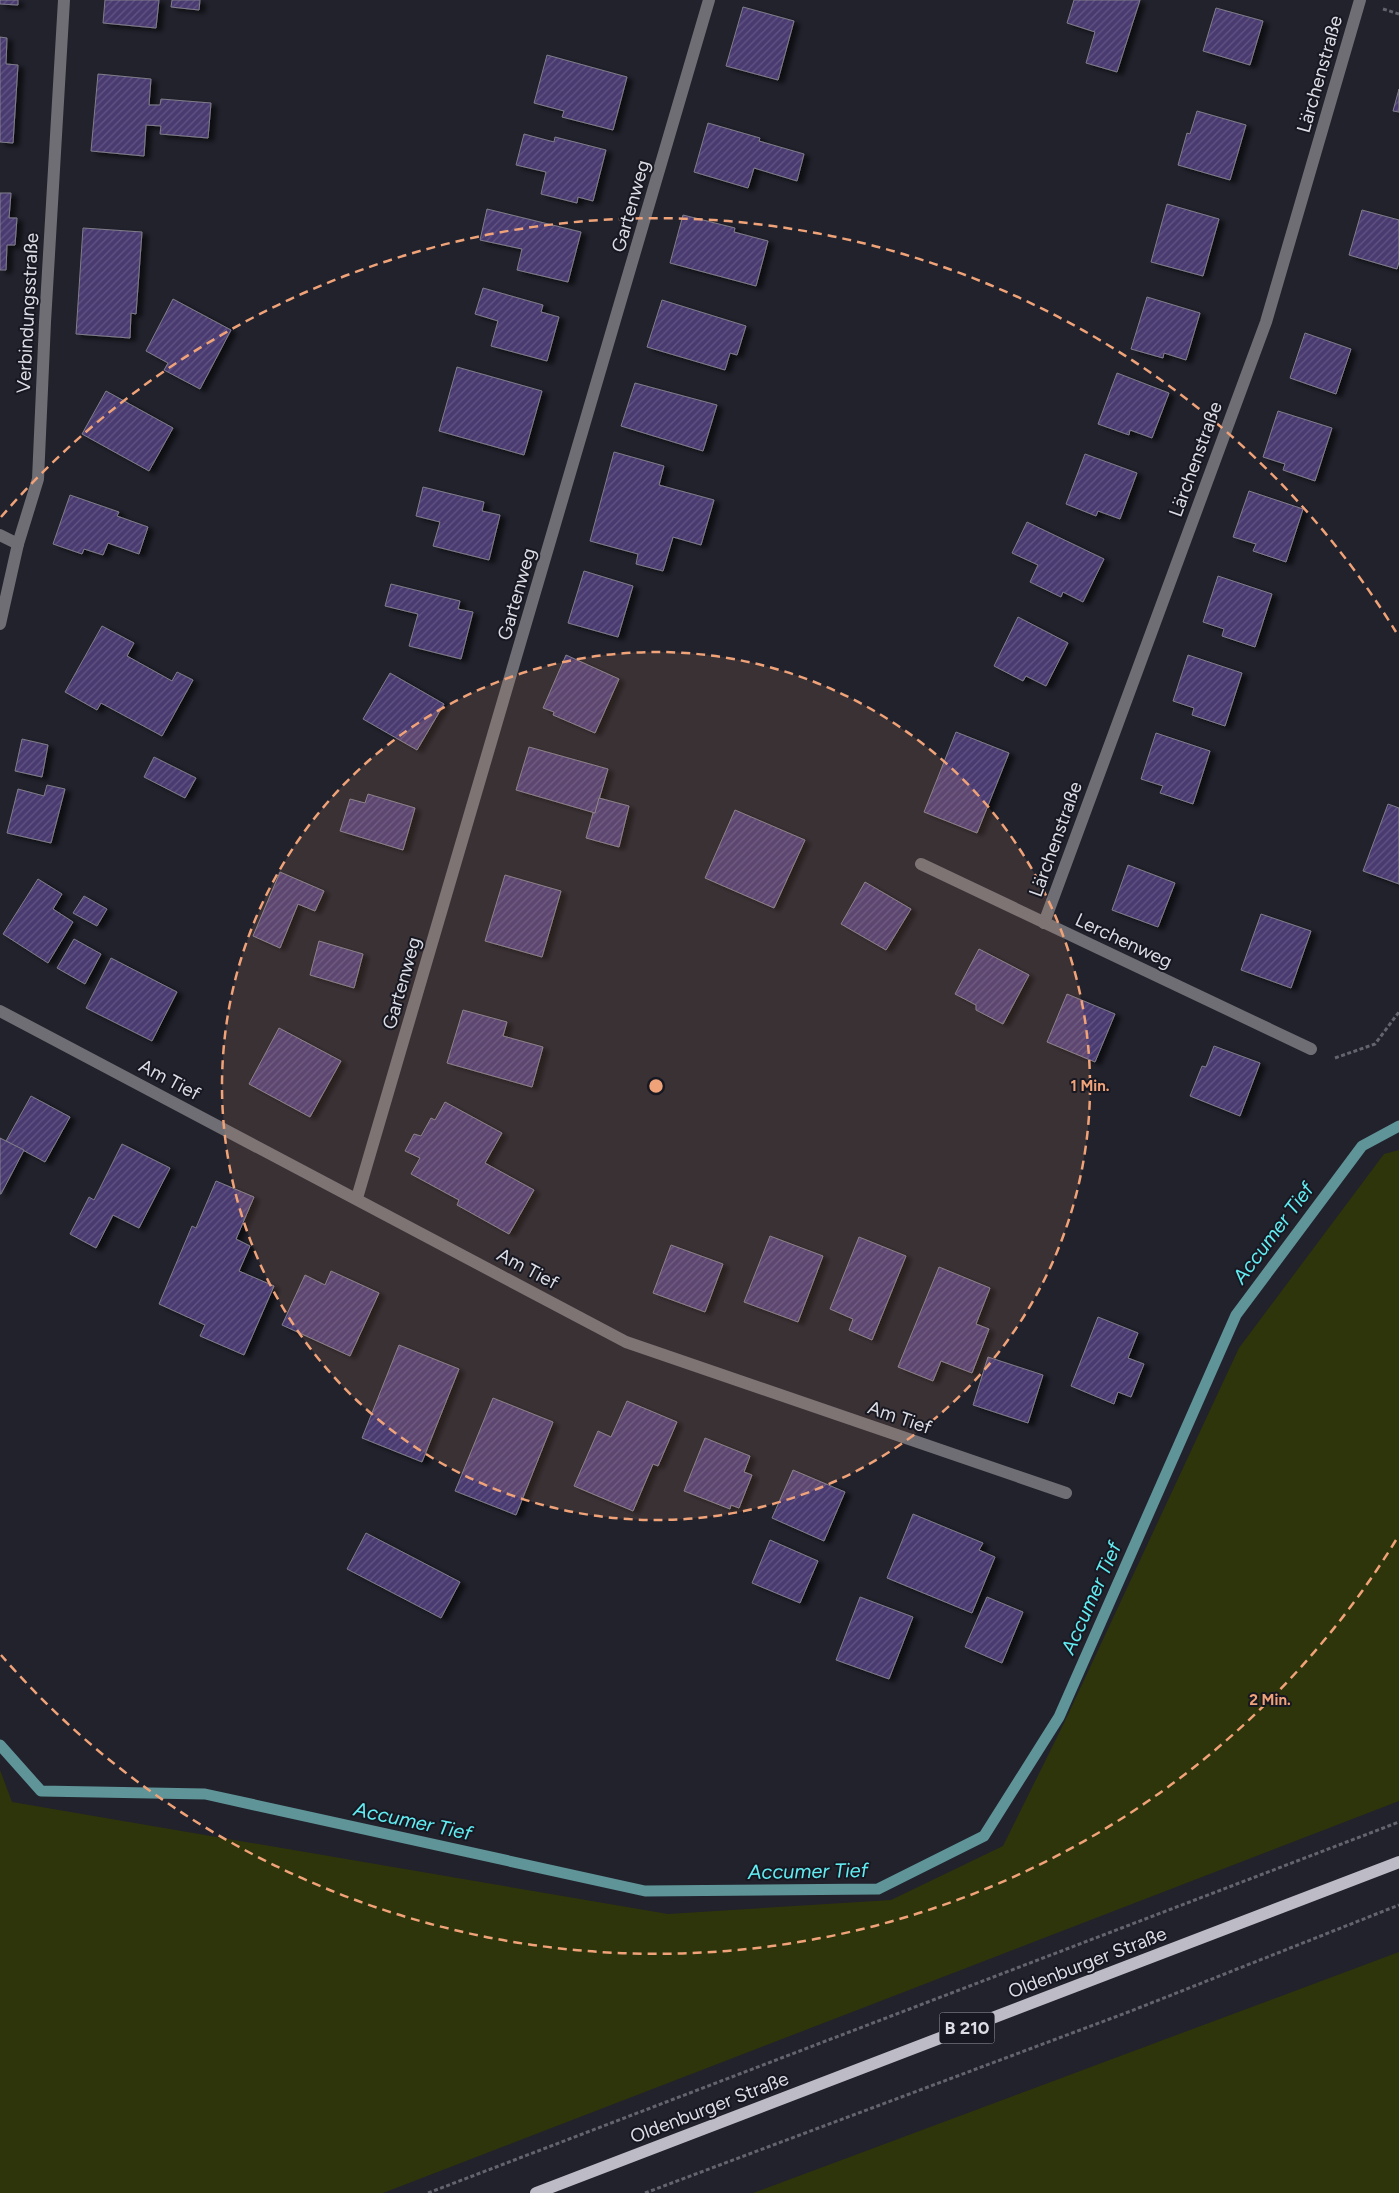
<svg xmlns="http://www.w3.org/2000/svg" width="1399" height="2193" font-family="Figtree,sans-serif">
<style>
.grass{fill:#2f350a}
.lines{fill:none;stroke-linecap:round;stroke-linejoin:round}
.stream{stroke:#5f9498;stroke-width:11}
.building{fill:url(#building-hatch);stroke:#807e8a;filter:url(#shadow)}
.path{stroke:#63646d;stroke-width:3;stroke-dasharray:4 2.5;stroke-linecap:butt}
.minor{stroke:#6f6e74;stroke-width:12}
.major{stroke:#bdbbc6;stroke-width:12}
.ring{fill:none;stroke:#f0a278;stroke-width:2.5;stroke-dasharray:9 6}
.labels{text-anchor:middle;stroke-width:4;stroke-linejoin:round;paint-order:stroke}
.shield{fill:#171822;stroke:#a1a2aa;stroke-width:1}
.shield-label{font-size:18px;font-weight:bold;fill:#dcdde4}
.street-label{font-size:19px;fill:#dcdde4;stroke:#171822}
.water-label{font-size:20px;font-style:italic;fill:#61edf2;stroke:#171822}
.centre{fill:#f0a278;stroke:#171822;stroke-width:2.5}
.ring-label{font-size:15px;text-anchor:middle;font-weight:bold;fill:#f0a278;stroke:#171822;stroke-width:4;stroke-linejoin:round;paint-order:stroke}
</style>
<defs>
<pattern id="building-hatch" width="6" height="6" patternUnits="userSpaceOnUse" patternTransform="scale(1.25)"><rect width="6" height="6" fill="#493a70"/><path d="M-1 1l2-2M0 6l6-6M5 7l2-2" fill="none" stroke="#635684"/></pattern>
<filter id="shadow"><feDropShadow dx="5.5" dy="3" stdDeviation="2.5" flood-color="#0009"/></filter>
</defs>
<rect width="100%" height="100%" fill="#21222c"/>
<g class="grass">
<polygon points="1399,1150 1399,1801 383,2193 0,2193 0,1770 12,1802 668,1914 891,1900 1003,1846 1065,1721 1239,1348 1384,1154"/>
<polygon points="1399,1952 1399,2193 753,2193"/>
</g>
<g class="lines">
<polyline class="stream" points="0,1745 41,1791 205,1794 645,1891 878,1889 984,1836 1059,1717 1236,1315 1362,1146 1399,1126"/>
</g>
<g class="building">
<polygon points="0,0 18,0 18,5 0,4"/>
<polygon points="105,0 159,0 156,28 103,23"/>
<polygon points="172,0 200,0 199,10 171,7"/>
<polygon points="1074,0 1140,0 1117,72 1086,63 1095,32 1067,23"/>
<polygon points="743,7 794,21 778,80 726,66"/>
<polygon points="1216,8 1263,21 1250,65 1203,51"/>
<polygon points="0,37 7,38 6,64 18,65 13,143 0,142"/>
<polygon points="547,55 627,77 613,130 562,117 564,111 534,103"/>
<polygon points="98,74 151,79 149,105 160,105 161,99 211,103 208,138 160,134 161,126 146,125 144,156 91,151"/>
<polygon points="1399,89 1399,112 1393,111"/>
<polygon points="1197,111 1246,125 1230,180 1178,165 1187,133 1190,134"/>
<polygon points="708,123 760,138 759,141 804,154 797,181 754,168 748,188 694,172"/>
<polygon points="524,134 554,142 555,137 606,150 593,201 578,197 577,203 541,194 546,172 516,165"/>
<polygon points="0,193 11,193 9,218 17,218 15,245 7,245 6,270 0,270"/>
<polygon points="1167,204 1219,219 1203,276 1151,262"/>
<polygon points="487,209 581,232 568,282 517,270 522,249 480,240"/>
<polygon points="1362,210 1399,220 1399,262 1397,269 1349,255"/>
<polygon points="683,215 735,228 734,232 768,241 756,286 670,263"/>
<polygon points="83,228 142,232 136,314 131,313 130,338 76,334"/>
<polygon points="483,288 543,305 541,312 559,317 547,361 491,346 498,321 475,314"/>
<polygon points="1147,297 1200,313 1186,360 1164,353 1163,358 1131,349"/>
<polygon points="173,299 231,330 200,389 164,370 168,363 146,351"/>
<polygon points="662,300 746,326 737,355 730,353 725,370 647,347"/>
<polygon points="1305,333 1351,349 1336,394 1290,378"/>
<polygon points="457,367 542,391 524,455 439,431"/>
<polygon points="1117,373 1169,393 1152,438 1130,430 1129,435 1098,424"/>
<polygon points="635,383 717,405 703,451 621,426"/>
<polygon points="106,391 173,428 149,471 82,434"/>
<polygon points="1278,411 1332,428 1315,481 1283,470 1285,464 1263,457"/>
<polygon points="614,452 664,466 659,485 714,500 701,545 673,537 663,571 636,564 638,554 590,541"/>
<polygon points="1085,454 1137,473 1120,519 1098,511 1096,516 1066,504"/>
<polygon points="423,487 484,502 482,511 500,515 489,560 433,546 440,522 416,516"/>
<polygon points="1249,491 1303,509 1286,562 1253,551 1256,544 1233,537"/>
<polygon points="70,495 119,512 117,516 148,527 139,554 108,543 103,555 84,549 82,554 53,544"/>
<polygon points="1027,522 1104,559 1083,602 1063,592 1061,597 1030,582 1038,565 1012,553"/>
<polygon points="584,571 633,586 618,637 568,623"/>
<polygon points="1218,576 1272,594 1255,647 1222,636 1224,629 1203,622"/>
<polygon points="391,584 460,601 458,609 473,612 461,659 409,646 418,614 385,606"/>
<polygon points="1018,617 1068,643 1046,686 1026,676 1023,681 994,666"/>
<polygon points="102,626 134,643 127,656 172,681 177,672 193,680 162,736 101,703 97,710 65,692"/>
<polygon points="566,655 619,679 595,733 553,715 554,712 543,708"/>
<polygon points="1188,655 1242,673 1225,726 1192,715 1194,708 1173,701"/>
<polygon points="390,673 444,704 417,750 363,719"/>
<polygon points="956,732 1009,753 977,833 924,812"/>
<polygon points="1156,733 1210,751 1193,804 1160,793 1163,786 1141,779"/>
<polygon points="22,739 48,745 42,777 15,771"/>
<polygon points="529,747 608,769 595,813 516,790"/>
<polygon points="154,757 196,778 185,798 144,777"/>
<polygon points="47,785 65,789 51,843 7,833 18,789 44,796"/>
<polygon points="368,794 415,808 403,850 340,831 350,799 365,803"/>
<polygon points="599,798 629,806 619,847 586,838 593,813 595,813"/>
<polygon points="1388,804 1399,808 1399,884 1363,871"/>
<polygon points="735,810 805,840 774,908 705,878"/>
<polygon points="1128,865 1175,883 1158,927 1112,910"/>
<polygon points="280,872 324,891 315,911 298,904 280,948 253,936"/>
<polygon points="505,875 561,891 542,957 485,941"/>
<polygon points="38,879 62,894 53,909 73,922 48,963 3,934"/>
<polygon points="865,882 911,909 886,950 841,924"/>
<polygon points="84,896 107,909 97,926 73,913"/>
<polygon points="1261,914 1311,931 1291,988 1241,970"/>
<polygon points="74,939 101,954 85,984 57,968"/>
<polygon points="319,941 363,954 354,988 310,975"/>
<polygon points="979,949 1029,975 1003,1024 976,1010 976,1005 955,994"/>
<polygon points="111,958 177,992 152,1041 86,1008"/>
<polygon points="1067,994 1115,1014 1095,1062 1047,1042"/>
<polygon points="463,1010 507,1022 503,1036 543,1047 532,1087 447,1063"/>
<polygon points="279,1028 341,1061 310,1117 249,1084"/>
<polygon points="1214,1046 1260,1063 1240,1116 1190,1096 1202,1066 1206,1067"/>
<polygon points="31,1096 70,1117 45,1162 6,1141"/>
<polygon points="445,1102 502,1133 485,1163 534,1190 509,1234 457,1205 459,1200 411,1174 420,1158 405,1151 414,1134 421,1136 431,1118 435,1120"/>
<polygon points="0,1138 24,1150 1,1194 0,1194"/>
<polygon points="122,1144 170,1168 139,1228 113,1215 96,1248 70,1234 89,1197 94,1200"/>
<polygon points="216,1181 254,1197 236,1239 250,1246 239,1271 274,1286 244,1355 200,1336 205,1325 159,1304 192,1226 196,1228"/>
<polygon points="770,1236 823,1256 798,1322 744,1302"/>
<polygon points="859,1237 906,1256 872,1340 849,1330 853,1319 830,1309"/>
<polygon points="671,1245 723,1264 705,1312 653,1293"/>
<polygon points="939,1267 990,1288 976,1324 989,1329 972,1373 941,1361 933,1381 898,1367"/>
<polygon points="331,1271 379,1293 350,1356 282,1325 305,1275 325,1285"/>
<polygon points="1098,1317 1138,1333 1128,1358 1144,1364 1131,1397 1118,1392 1114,1404 1071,1386"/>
<polygon points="399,1345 459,1369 422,1462 362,1438"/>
<polygon points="988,1357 1043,1375 1028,1423 973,1405"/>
<polygon points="493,1398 553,1422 516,1515 455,1491"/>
<polygon points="627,1401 677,1422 658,1466 653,1464 633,1511 574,1486 598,1431 611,1437"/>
<polygon points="705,1438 750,1456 744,1472 752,1475 739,1508 731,1505 730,1509 684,1491"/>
<polygon points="793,1470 845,1492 824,1541 772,1518"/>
<polygon points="913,1514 983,1543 979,1550 995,1557 972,1613 887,1578"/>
<polygon points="366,1533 460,1582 441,1618 347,1569"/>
<polygon points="770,1540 818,1561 800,1603 752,1583"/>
<polygon points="860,1597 913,1617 889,1679 836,1660"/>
<polygon points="987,1597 1023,1612 1002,1663 965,1647"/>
</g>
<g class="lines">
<g class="path">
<polyline points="1383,9 1399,14"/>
<polyline points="1335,1058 1375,1044 1399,1012"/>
<polyline points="428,2193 1399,1822"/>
<polyline points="645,2193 1131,2011 1399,1905"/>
</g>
<g class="minor">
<polyline points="0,535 18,544"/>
<polyline points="0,624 18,544 38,479 45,322 64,0"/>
<polyline points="921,864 1311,1049"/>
<polyline points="1044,923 1266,322 1360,0"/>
<polyline points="0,1011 626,1342 1066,1493"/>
<polyline points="357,1198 709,0"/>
</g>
<polyline class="major" points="536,2193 1399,1862"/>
</g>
<circle cx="656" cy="1086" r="434" fill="#f0a278" fill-opacity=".12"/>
<g class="ring">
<circle cx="656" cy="1086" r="434"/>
<path d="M1396 1540A868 868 0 0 1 1 1655M1 517A868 868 0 0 1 1396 632"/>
</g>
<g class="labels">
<rect class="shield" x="939.5" y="2012.5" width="55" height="31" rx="4"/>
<g class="shield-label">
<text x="967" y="2034">B 210</text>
</g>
<g class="street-label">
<text transform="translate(1319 74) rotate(-74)" y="7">Lärchenstraße</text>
<text transform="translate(630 206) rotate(-74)" y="7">Gartenweg</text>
<text transform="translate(27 313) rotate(-87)" y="7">Verbindungsstraße</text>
<text transform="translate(1195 459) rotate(-70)" y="7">Lärchenstraße</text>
<text transform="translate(516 594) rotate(-74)" y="7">Gartenweg</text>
<text transform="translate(1055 839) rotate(-70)" y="7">Lärchenstraße</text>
<text transform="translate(1124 940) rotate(25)" y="7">Lerchenweg</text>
<text transform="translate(401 983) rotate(-74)" y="7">Gartenweg</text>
<text transform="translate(170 1079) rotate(28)" y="7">Am Tief</text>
<text transform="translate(528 1268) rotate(28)" y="7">Am Tief</text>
<text transform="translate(900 1417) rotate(19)" y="7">Am Tief</text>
<text transform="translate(1087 1962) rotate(-21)" y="7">Oldenburger Straße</text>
<text transform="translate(709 2107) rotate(-21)" y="7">Oldenburger Straße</text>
</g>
<g class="water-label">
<text transform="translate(1273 1233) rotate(-53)" y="7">Accumer Tief</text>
<text transform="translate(1091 1598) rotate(-66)" y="7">Accumer Tief</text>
<text transform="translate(413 1821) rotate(12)" y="7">Accumer Tief</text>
<text transform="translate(808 1871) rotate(-1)" y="7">Accumer Tief</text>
</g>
</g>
<circle cx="656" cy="1086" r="8" class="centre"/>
<g class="ring-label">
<text x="1090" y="1091">1 Min.</text>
<text x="1270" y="1705">2 Min.</text>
</g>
</svg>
